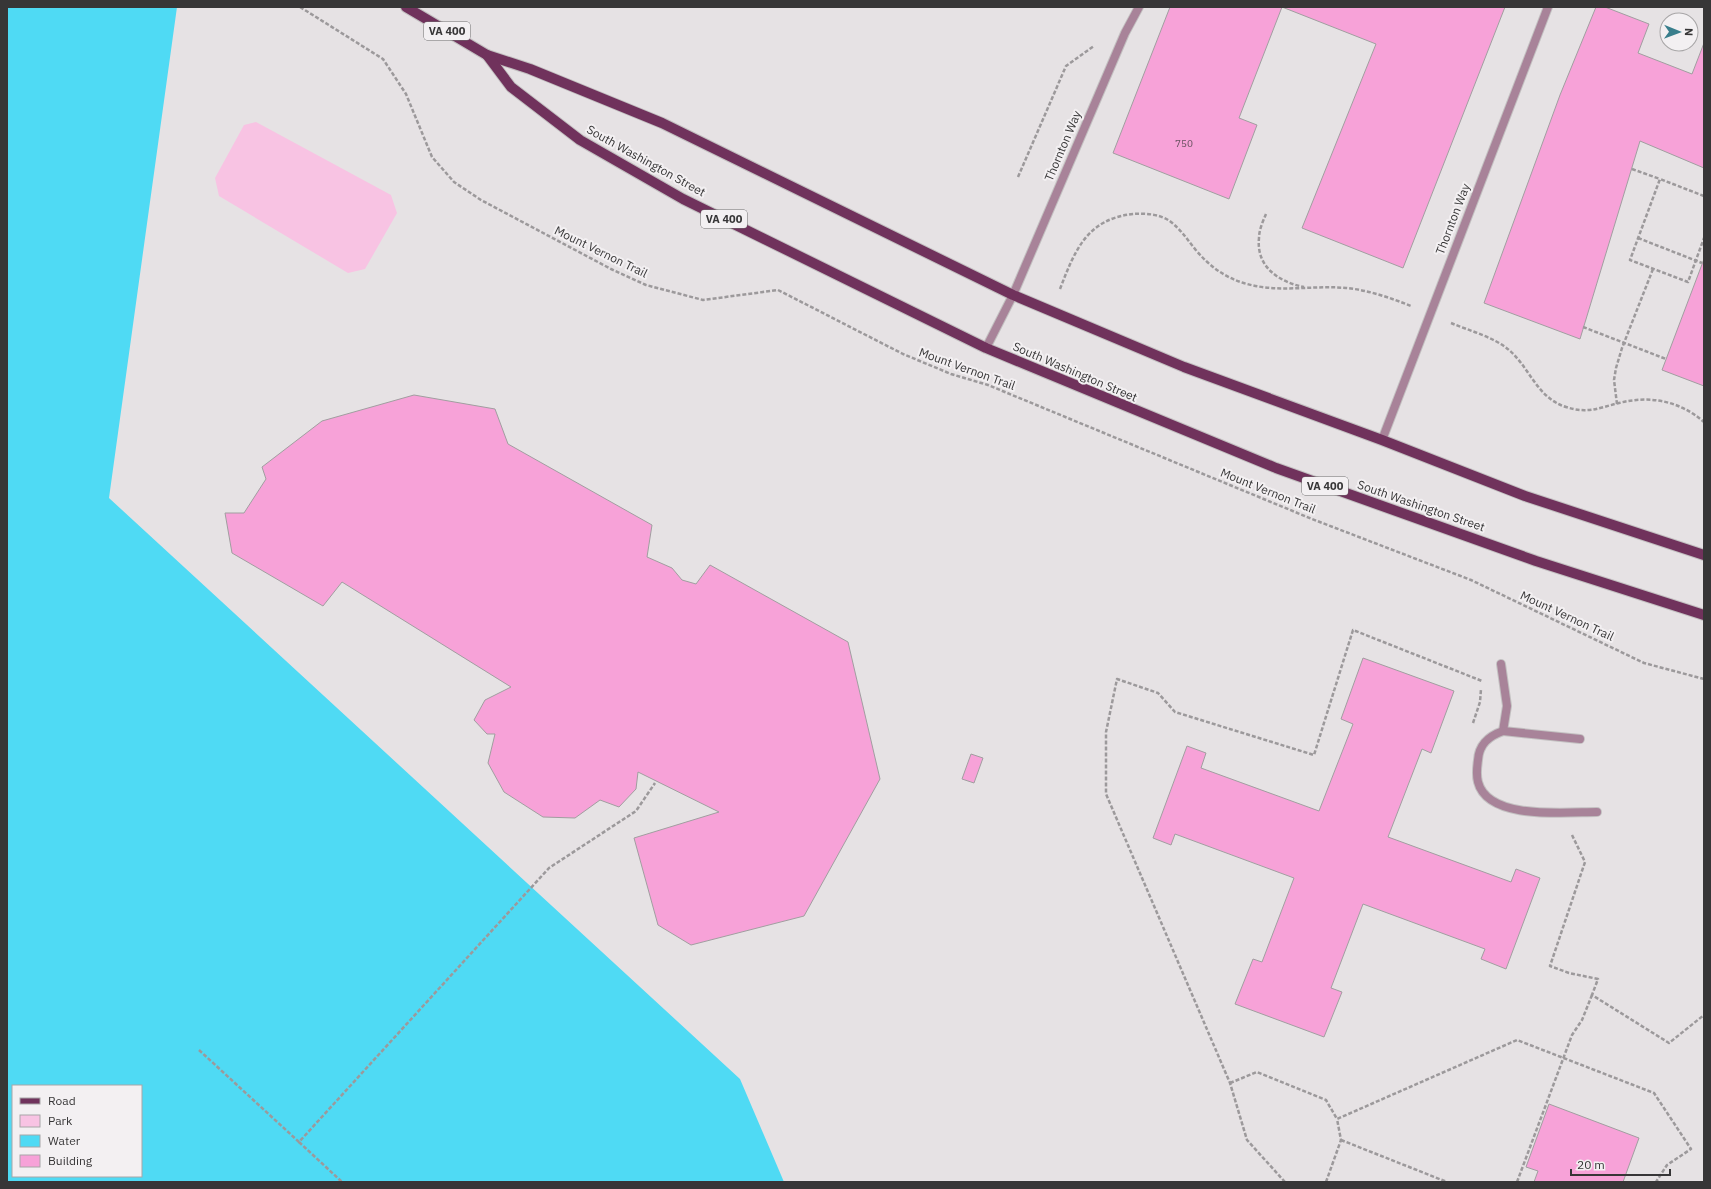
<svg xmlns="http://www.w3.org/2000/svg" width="1711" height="1189" font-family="'IBM Plex Sans',sans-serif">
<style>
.green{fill:#f8c3e3}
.water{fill:#4fdaf4;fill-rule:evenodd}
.building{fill:#f7a2d8;stroke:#a19ea0}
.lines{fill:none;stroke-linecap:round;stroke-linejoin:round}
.lane-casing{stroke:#c3c0c1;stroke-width:10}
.street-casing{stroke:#c3c0c1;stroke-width:10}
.primary-casing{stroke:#c3c0c1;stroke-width:12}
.path{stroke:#9c999b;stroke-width:2.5;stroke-dasharray:4 2;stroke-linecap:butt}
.lane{stroke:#a88399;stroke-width:8}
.street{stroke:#a88399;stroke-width:8}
.primary{stroke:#70325c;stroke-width:10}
.labels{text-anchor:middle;stroke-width:4;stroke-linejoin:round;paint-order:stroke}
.number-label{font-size:10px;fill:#67515f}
.shield{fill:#f3f0f2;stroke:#6f6e6f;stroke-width:1}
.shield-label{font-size:11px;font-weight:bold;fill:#373637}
.street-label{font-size:12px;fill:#373637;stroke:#f3f0f2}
</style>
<rect width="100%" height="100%" fill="#e6e2e4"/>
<polygon class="green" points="256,122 391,195 397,213 365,269 348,273 219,196 215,178 244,125"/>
<path class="water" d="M7,7h170l-68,491 631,581 44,103h-777zM13,1086h128v90h-128z"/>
<g class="building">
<polygon points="1170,7 1505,7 1403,268 1302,228 1376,44 1282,7 1239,118 1257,125 1229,199 1113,153"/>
<polygon points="1596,7 1605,7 1649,24 1638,53 1692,74 1704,43 1704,168 1640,141 1580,339 1484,303 1560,95"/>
<polygon points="1704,259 1704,386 1662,370"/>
<polygon points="414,395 495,409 508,444 652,525 647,557 672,568 682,580 696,584 710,565 848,642 880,779 804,916 691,945 658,925 634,838 719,812 638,772 636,789 619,807 600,800 575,818 543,817 504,792 488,763 495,734 487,734 474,720 485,700 511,687 342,582 323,606 232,553 225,513 244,513 266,479 262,467 322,421"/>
<polygon points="1363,658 1454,691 1431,753 1422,749 1388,837 1511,882 1516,869 1540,878 1506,969 1481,959 1485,949 1363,904 1331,988 1342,992 1324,1037 1235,1004 1253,959 1262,962 1294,878 1175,834 1171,845 1153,838 1187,746 1206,753 1201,768 1319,811 1353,724 1341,719"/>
<polygon points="971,754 983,758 974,783 962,779"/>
<polygon points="1549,1104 1639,1138 1623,1182 1534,1182 1538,1171 1526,1167"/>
</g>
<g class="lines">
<g class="lane-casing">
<g id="lane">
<path d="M1501,664l6,42 -4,25c-14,5 -24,13 -25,29 -1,7 -2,15 0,22 10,39 89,30 119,30"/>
<polyline points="1503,731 1580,739"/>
</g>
</g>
<g class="street-casing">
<g id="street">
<polyline points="986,348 1013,295 1125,33 1139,7"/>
<polyline points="1382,440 1548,7"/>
</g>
</g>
<g class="primary-casing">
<g id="primary">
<polyline points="406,7 487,55 530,69 662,123 1013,295 1184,367 1382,440 1525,496 1704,555"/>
<polyline points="487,55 511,87 580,140 683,199 986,348 1276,468 1536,561 1704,615"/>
</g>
</g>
<g class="path">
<polyline points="300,7 383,59 406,94 432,157 454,182 481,200 611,269 646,285 703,300 778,290 903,354 951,374 988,385 1312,519 1471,580 1644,663 1704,679"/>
<polyline points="1632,169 1660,179"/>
<polyline points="1018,177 1066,66 1094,46"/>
<polyline points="1704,196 1660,179 1630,260 1688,282 1704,238"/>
<path d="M1266,214c-3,7 -7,16 -7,24 -3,29 20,44 45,49"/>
<polyline points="1638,238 1702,263"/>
<path d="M1060,289c15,-39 27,-70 73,-75 12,-1 28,0 38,8 10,8 16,17 24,27 14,17 30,29 52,35 33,9 66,1 99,4 22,2 45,10 65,18"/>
<path d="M1451,323c19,8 43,14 58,27 21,18 28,48 57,57 22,7 32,1 53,-4 31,-8 61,-2 85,19"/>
<polyline points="1583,327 1666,359"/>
<polyline points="1617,404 1614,380 1616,368 1622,348 1653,269"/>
<polyline points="1473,723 1480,702 1481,689"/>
<polyline points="1572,835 1585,862 1550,966 1569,973 1598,979 1592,995 1669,1043 1704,1015"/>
<polyline points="199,1050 299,1142 549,868 636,811 655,783"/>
<polyline points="1230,1083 1257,1072 1326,1100 1337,1119 1517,1040 1654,1093 1691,1149 1667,1165 1656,1182"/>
<polyline points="1341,1140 1447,1182"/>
<polyline points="299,1142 342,1182"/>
<polyline points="1285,1182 1247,1140 1230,1083 1106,794 1106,732 1117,679 1158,693 1175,712 1314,755 1353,630 1482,681"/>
<polyline points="1326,1182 1341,1140 1337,1119"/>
<polyline points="1517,1182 1572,1035 1582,1020 1592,995"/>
</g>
<use href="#lane" class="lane"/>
<use href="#street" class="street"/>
<use href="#primary" class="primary"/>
</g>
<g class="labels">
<g class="number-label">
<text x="1184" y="147">750</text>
</g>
<g class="shield">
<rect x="424" y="22" width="46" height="18" rx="3"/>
<rect x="701" y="210" width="46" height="18" rx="3"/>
<rect x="1302" y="477" width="46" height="18" rx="3"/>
</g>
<g class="shield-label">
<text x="447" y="35">VA 400</text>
<text x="724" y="223">VA 400</text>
<text x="1325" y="490">VA 400</text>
</g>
<g class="street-label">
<text transform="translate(1063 146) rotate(-67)" y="4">Thornton Way</text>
<text transform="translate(646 161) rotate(29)" y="4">South Washington Street</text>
<text transform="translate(1453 219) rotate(-69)" y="4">Thornton Way</text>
<text transform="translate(601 252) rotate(26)" y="4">Mount Vernon Trail</text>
<text transform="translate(967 369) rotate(20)" y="4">Mount Vernon Trail</text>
<text transform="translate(1075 372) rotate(23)" y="4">South Washington Street</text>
<text transform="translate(1268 491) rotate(22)" y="4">Mount Vernon Trail</text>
<text transform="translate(1421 506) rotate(19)" y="4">South Washington Street</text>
<text transform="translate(1567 616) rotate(25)" y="4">Mount Vernon Trail</text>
</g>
</g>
<rect width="1711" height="1189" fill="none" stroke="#373637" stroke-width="16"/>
<rect x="12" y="1085" width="130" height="92" fill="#f3f0f2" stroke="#a8a6a7"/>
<rect x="20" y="1098" width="20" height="6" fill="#70325c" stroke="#a8a6a7"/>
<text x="48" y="1105" font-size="12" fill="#373637">Road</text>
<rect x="20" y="1115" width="20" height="12" fill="#f8c3e3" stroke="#a8a6a7"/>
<text x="48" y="1125" font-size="12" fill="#373637">Park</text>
<rect x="20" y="1135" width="20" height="12" fill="#4fdaf4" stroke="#a8a6a7"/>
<text x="48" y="1145" font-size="12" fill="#373637">Water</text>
<rect x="20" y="1155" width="20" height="12" fill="#f7a2d8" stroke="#a8a6a7"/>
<text x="48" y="1165" font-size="12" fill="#373637">Building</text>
<g transform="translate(1679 32) rotate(91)"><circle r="19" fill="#f3f0f2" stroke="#a8a6a7"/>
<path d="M0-3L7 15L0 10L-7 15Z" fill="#397e8c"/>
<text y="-6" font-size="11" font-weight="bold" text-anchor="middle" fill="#373637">N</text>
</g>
<path d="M1571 1169v6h99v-6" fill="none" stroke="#373637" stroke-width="2"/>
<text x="1577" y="1169" font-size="12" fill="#373637" stroke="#f3f0f2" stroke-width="3" paint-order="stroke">20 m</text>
</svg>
